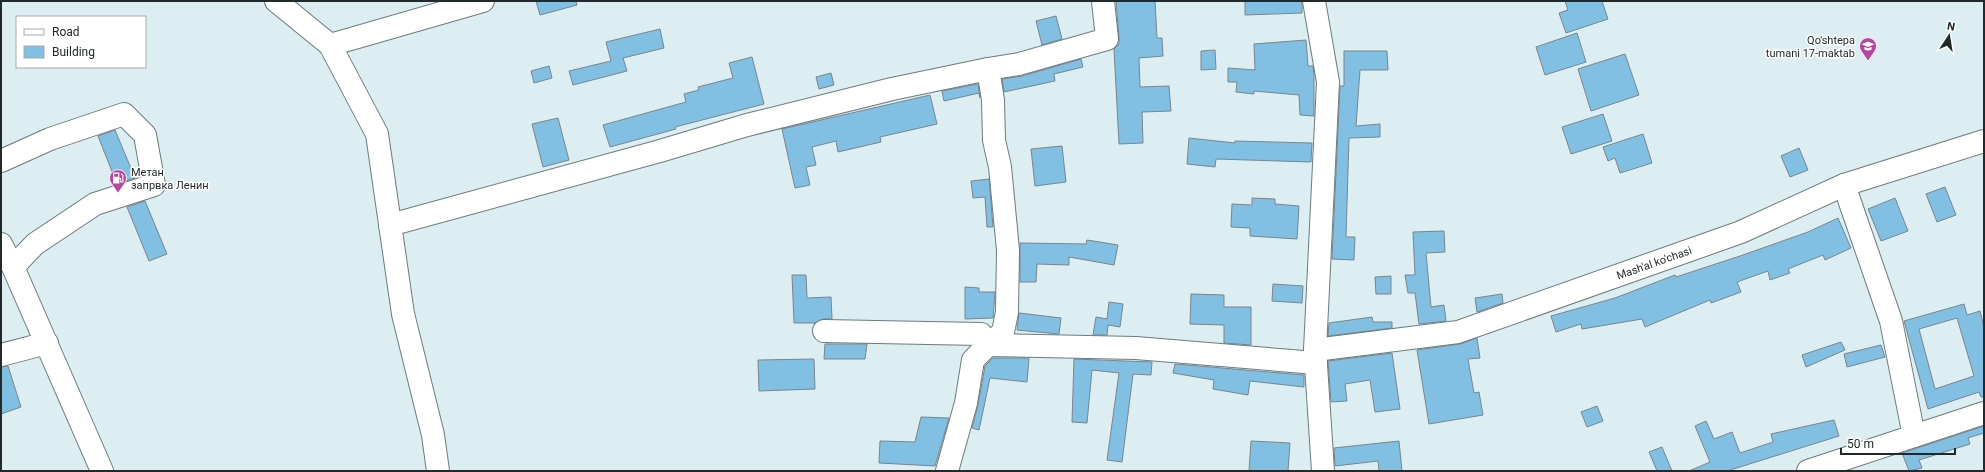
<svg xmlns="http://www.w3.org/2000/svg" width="1985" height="472" font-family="Roboto,sans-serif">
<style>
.building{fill:#81c0e3;stroke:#78858d;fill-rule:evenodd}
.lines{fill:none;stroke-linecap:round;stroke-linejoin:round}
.minor-casing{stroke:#6b7b7d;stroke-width:24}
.major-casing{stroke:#6b7b7d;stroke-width:24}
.minor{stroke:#fff;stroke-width:22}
.major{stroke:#fff;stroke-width:22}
.labels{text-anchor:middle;stroke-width:3;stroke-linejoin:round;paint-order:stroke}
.poi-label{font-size:11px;fill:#22292a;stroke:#fff;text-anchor:end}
.street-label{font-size:11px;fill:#22292a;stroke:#fff}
</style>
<rect width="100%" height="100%" fill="#dceef1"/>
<g class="building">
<polygon points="536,1 576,1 577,5 540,15"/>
<polygon points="1116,1 1155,1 1157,38 1162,38 1163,56 1139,58 1140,87 1169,86 1171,111 1142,112 1143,143 1119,144 1114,49 1119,44 1119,38"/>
<polygon points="1245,1 1302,1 1302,13 1245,15"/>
<polygon points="1565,1 1602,1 1608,19 1566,33 1559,13 1568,10"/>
<polygon points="1056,16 1062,39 1042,45 1036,21"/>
<polygon points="660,29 664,48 623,58 627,71 573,85 569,71 611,61 606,42"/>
<polygon points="1577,33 1586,62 1545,75 1536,47"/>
<polygon points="1306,40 1308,66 1313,66 1314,76 1314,116 1300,115 1299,95 1254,91 1254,94 1236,92 1237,82 1228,82 1228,68 1255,70 1254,44"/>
<polygon points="1215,50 1216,69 1201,70 1201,51"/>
<polygon points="1344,51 1387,51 1388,70 1360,70 1356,126 1380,124 1380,137 1349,138 1346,237 1355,237 1354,260 1332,259 1340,86 1344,86"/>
<polygon points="1625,54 1639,95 1591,111 1578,69"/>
<polygon points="752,57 764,104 675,127 676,129 610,147 603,125 686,102 684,94 699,90 698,87 733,78 729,63"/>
<polygon points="1081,59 1083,67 1054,74 1055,81 1004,92 1002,79 1022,76"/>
<polygon points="549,66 552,78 534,83 531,71"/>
<polygon points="831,73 834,85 819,89 816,77"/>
<polygon points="978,84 980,98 979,93 944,101 942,91"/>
<polygon points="930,95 937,124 880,137 881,142 838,152 836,141 812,147 816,165 806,167 810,185 795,188 782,129"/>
<polygon points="1603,114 1612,141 1571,154 1562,127"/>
<polygon points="558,118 569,160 543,167 532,124"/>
<polygon points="115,130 135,178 117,184 98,136"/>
<polygon points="1643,134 1652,163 1620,173 1615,158 1608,161 1603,147"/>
<polygon points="1189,138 1235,143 1235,141 1312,143 1311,162 1216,159 1215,167 1187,164"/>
<polygon points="1062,146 1066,182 1035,186 1031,149"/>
<polygon points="1799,148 1808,170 1790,177 1781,156"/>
<polygon points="989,179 993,227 987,227 985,197 973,198 971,181"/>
<polygon points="1945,187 1956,215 1937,222 1926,194"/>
<polygon points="1252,198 1275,199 1275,204 1299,206 1297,239 1250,236 1250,228 1231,227 1232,204 1252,205"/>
<polygon points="1895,198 1908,231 1881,241 1868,209"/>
<polygon points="145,201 167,254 149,261 127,207"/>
<polygon points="1838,218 1851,248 1825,260 1823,255 1788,269 1790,273 1770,280 1768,271 1737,282 1741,292 1711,303 1710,300 1645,327 1642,319 1582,329 1581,324 1556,332 1551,316 1615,298 1675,275 1676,277 1740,256 1808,232"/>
<polygon points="1444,231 1445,252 1426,253 1431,307 1444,305 1446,321 1419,324 1415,293 1408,293 1405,275 1415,275 1413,232"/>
<polygon points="1087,240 1118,245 1114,265 1069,257 1069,265 1037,264 1036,282 1020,282 1020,243 1086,244"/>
<polygon points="792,275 806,275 807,298 831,297 832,319 824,319 815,323 794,323"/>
<polygon points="1391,276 1391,294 1376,294 1375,277"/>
<polygon points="1273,284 1303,286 1302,303 1272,301"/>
<polygon points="965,287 979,288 979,292 995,292 993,318 965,319"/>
<polygon points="1191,294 1224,295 1224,307 1251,307 1251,345 1224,343 1224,325 1190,324"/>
<polygon points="1502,294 1503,303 1477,312 1475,298"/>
<polygon points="1109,302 1123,304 1120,327 1108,325 1107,335 1093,335 1096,317 1107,319"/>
<path d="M1964,304l3,11 13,-4 4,16v70h-3l-2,-5 -51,17 -24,-88zM1957,318l17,58 -39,13 -16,-60z"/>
<polygon points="1019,313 1061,318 1059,334 1017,330"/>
<polygon points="1372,317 1373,322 1392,322 1392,328 1328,336 1329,323"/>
<polygon points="1477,338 1480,358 1468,359 1474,393 1479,392 1483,415 1429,424 1417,350 1460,344"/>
<polygon points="1841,342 1845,350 1806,367 1802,355"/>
<polygon points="825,344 867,344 865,359 824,359"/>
<polygon points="1881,345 1885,357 1847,367 1844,354"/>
<polygon points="1392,353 1400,409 1375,412 1370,380 1345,384 1347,401 1331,402 1328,361"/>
<polygon points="993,358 1029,358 1027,382 990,378 979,430 972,428 978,405 985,366"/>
<polygon points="814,359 815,389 759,391 758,360"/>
<polygon points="1074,359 1152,362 1151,375 1133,374 1122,462 1107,460 1119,373 1092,370 1087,423 1072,422"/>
<polygon points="1175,364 1304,375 1304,387 1250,381 1248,395 1213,389 1214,380 1173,373"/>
<polygon points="8,366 21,407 1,414 1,367"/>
<polygon points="1597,406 1603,421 1587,427 1581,412"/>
<polygon points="921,417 949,418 935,466 879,463 880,441 915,442"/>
<polygon points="1834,420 1839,436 1727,471 1689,471 1710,462 1695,426 1706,421 1714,439 1732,432 1740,453 1773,442 1771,434"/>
<polygon points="1984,426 1984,433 1968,438 1970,444 1919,460 1922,468 1909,471 1902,453"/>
<polygon points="1251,441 1290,443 1288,471 1249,471"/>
<polygon points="1399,441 1402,471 1379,471 1378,461 1335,466 1334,448"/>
<polygon points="1662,447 1672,471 1657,471 1649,452"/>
</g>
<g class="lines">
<g class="minor-casing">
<g id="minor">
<polyline points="276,1 330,45 377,134 403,314 433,435 438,471"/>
<polyline points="1314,1 1328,82 1315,350 1323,471"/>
<polyline points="330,45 483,1"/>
<polyline points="988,69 1019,64 1107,39 1103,1"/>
<polyline points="1,161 50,139 124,114 145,135 154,185 95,204 35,244 13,267"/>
<polyline points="1844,185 1891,321 1914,436"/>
<polyline points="390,225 660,151 747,125 892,89 988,69 993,100 994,140 1000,167 1008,250 1007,312 1003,332 988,345"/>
<polyline points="824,331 981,334 988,345 973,360 966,403 947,471"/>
<polyline points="988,345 1136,348 1316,363"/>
<path id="s1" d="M1315,350l143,-18 283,-100 103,-47 140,-44"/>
<polyline points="1,355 47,343"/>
<polyline points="1808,471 1984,413"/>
</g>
</g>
<g class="major-casing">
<polyline id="major" points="1,244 13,267 102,471"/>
</g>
<use href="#minor" class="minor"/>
<use href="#major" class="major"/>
</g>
<defs>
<g id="school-pin" transform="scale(0.9)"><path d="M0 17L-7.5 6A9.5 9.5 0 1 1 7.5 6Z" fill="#b846a1" stroke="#fff"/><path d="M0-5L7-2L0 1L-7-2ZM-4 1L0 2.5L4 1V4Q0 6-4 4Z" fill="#fff"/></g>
<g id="fuel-pin" transform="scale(0.9)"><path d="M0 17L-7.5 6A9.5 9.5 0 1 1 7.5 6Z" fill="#b846a1" stroke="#fff"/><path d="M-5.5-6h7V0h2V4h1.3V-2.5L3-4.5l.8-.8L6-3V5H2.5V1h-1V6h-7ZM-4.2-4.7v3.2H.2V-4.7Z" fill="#fff"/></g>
</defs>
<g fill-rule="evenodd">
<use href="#school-pin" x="1868" y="46"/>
<use href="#fuel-pin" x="118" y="178"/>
</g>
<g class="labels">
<g class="poi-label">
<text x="1855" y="44">Qo'shtepa<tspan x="1855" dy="13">tumani 17-maktab</tspan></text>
<text x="131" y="176" text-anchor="start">Метан<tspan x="131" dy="13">запрвка Ленин</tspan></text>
</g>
<g class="street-label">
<text dy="4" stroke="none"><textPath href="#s1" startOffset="352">Mash'al ko'chasi</textPath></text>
</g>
</g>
<rect width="1985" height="472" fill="none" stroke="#22292a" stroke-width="4"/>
<rect x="16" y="16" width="130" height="52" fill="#ffffff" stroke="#a7a9aa"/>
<rect x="24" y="29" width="20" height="6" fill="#ffffff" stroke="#a7a9aa"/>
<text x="52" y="36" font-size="12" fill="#22292a">Road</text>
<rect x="24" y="46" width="20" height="12" fill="#81c0e3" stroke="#a7a9aa"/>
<text x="52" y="56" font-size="12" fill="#22292a">Building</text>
<g transform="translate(1949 36) rotate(12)" stroke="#ffffff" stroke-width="3" paint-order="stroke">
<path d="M0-3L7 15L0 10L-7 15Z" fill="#22292a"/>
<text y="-6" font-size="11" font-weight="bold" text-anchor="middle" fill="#22292a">N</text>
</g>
<path d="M1841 448v6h114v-6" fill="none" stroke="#22292a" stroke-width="2"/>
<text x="1847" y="448" font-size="12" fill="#22292a" stroke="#ffffff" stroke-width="3" paint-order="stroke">50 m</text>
</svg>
